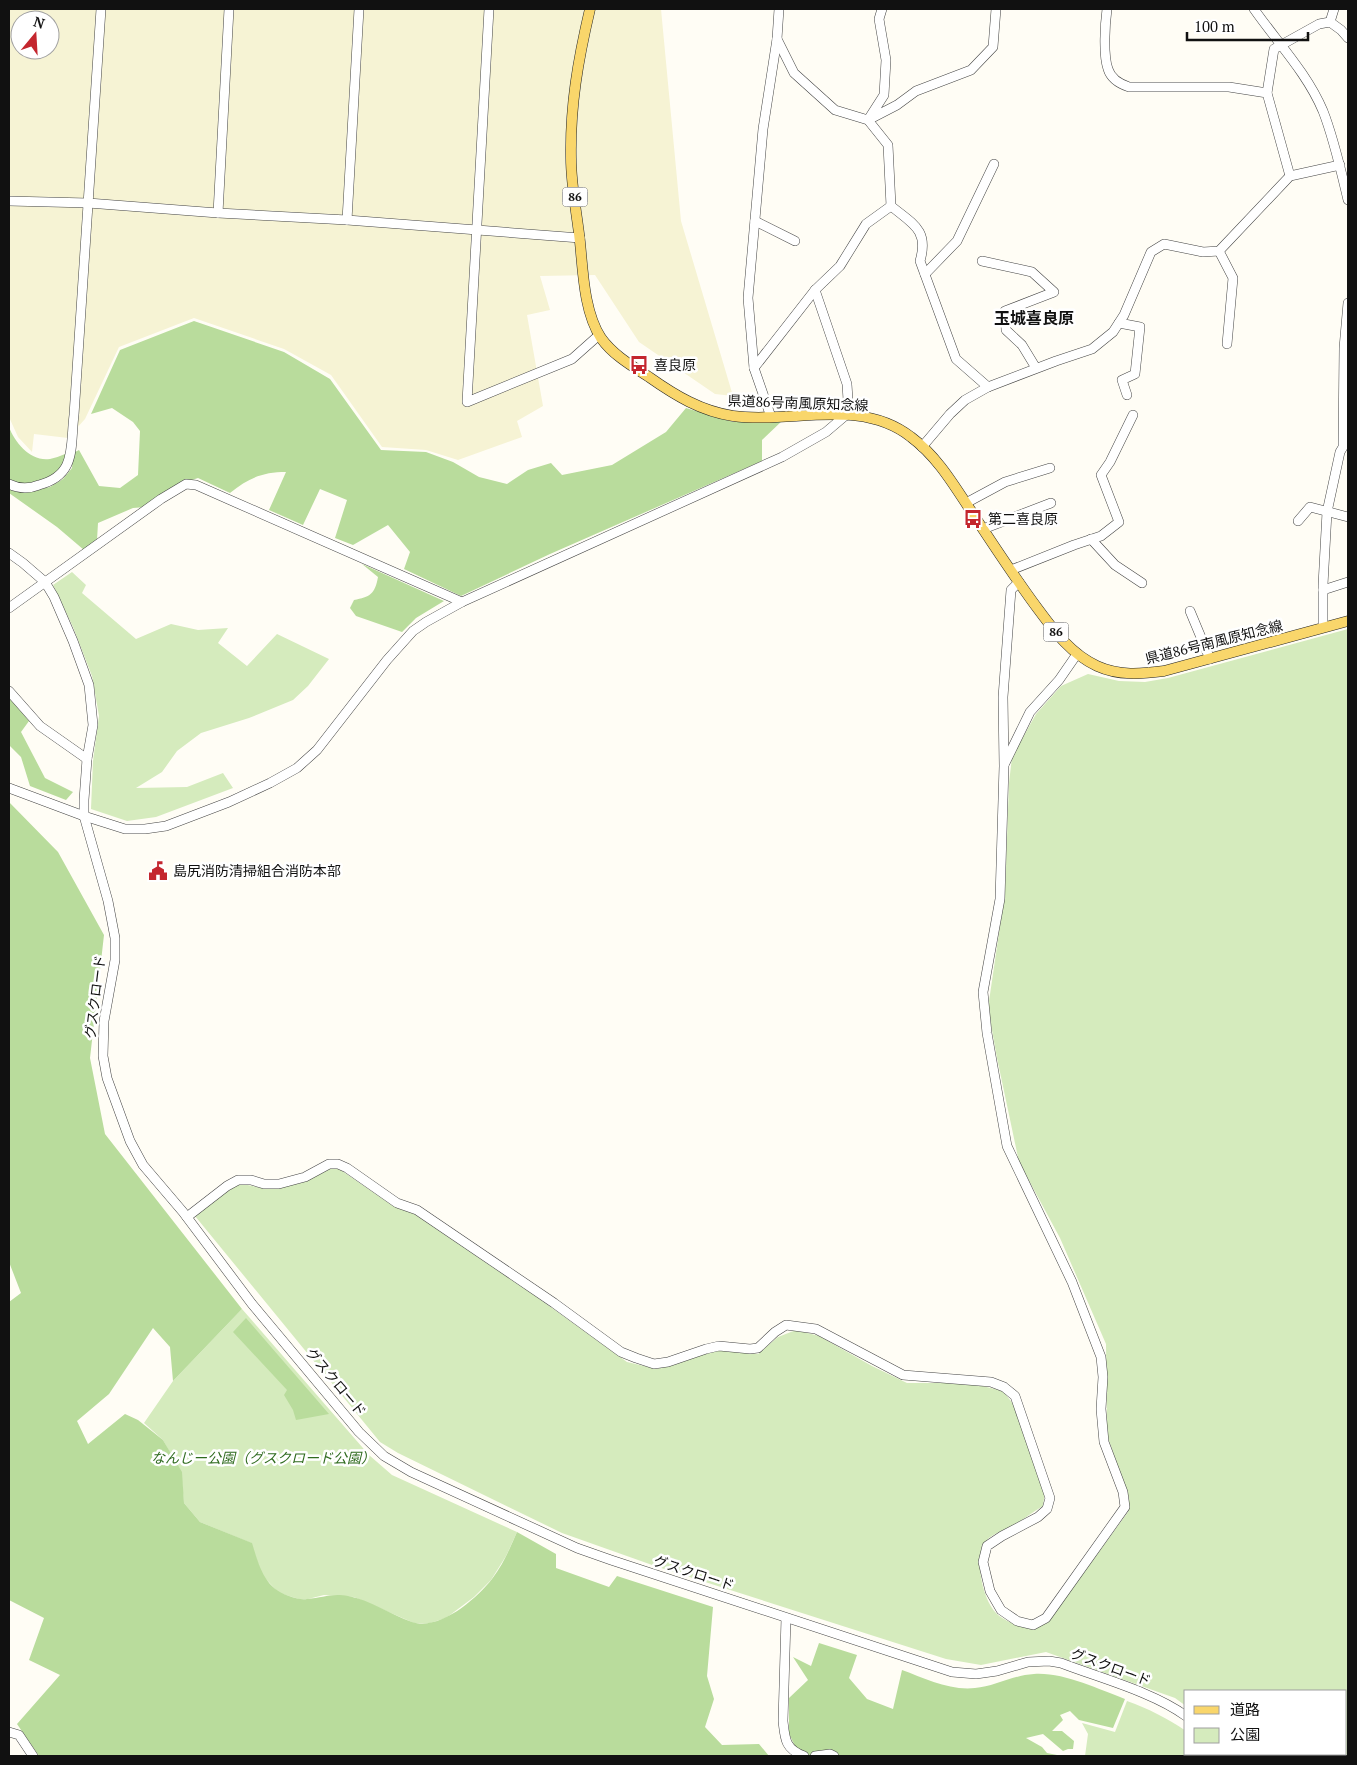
<svg xmlns="http://www.w3.org/2000/svg" width="1357" height="1765" font-family="'PT Serif','Noto Sans JP',serif">
<style>
.farmland{fill:#f6f3d4;fill-rule:evenodd}
.green{fill:#d5ebbd}
.forest{fill:#b9dc9c}
.lines{fill:none;stroke-linecap:round;stroke-linejoin:round}
.minor-casing{stroke:#444;stroke-width:10}
.major-casing{stroke:#222;stroke-width:11}
.minor{stroke:#fff;stroke-width:9}
.major{stroke:#f9d66b;stroke-width:10}
.labels{text-anchor:middle;stroke-width:5;stroke-linejoin:round;paint-order:stroke}
.shield{fill:#fff;stroke:#585858;stroke-width:1}
.shield-label{font-size:12px;font-weight:bold;fill:#111}
.poi-label{font-size:14px;fill:#111;stroke:#fff;text-anchor:start}
.street-label{font-size:14px;fill:#111;stroke:#fff}
.park-label{font-size:14px;font-style:italic;fill:#2f6b1f;stroke:#fff}
.quarter-label{font-size:16px;font-weight:bold;fill:#111;stroke:#fff}
</style>
<rect width="100%" height="100%" fill="#fffdf5"/>
<path class="farmland" d="M9,9h652l20,212 52,175 -18,-2 -76,-52 -44,-67 -55,1 10,34 -23,5 16,91 -26,15 5,16 -64,23 -32,-10 -44,-3 -51,-72 -47,-26 -90,-31 -75,29 -34,72 -17,19 -34,-4 -2,18 -14,-15 -9,-20zM20,20h30v30h-30z"/>
<g class="green">
<polygon points="72,572 86,585 82,593 136,639 171,624 198,630 228,628 218,643 247,666 277,634 329,659 308,686 293,700 249,718 201,733 177,751 162,772 136,788 187,787 223,773 233,788 156,817 127,821 91,809 93,761 99,716 92,676 73,627 53,585"/>
<path d="M1348,629v1127h-114l-2,-2h114v-63h-160v15l-11,-8 -129,-46 -65,13 -35,-6 -291,-93 -93,-33 -164,-80 -18,-11 -185,-226 43,-33 28,6 35,-6 34,-17 58,40 17,5 131,89 86,62 30,7 59,-20 42,5 20,-17 18,-7 23,6 53,30 35,17h63l33,8 11,14 31,86 -2,15c-10,6 -19,13 -29,19 -8,5 -21,8 -27,15 -14,16 -5,60 10,74 11,10 25,12 39,14l14,-9 78,-107 1,-14 -22,-63 -1,-91 -46,-106 -41,-76 -22,-104 -9,-50 17,-116 4,-109 3,-26 24,-43 25,-28 27,-12 31,7 26,1 23,-4z"/>
<polygon points="242,1309 369,1455 392,1475 517,1532 506,1556 491,1580 474,1597 446,1618 430,1623 414,1623 354,1597 324,1595 308,1599 299,1599 279,1593 262,1575 251,1543 200,1522 184,1503 181,1472 163,1440 144,1423 173,1381"/>
<path d="M1127,1701c22,8 40,17 59,30v23h21l2,2h-124l3,-22 -6,-11 33,9z"/>
</g>
<g class="forest">
<path d="M194,321l90,31 46,27 51,71 45,2 27,10 26,15 28,7 21,-14 23,-7 11,12 50,-10 54,-33 20,-24 47,14 50,-2 -21,20v21l-212,93 -89,42 -57,-27 6,-17 -22,-27 -35,20 -18,-7 12,-38 -27,-11 -17,36 -34,-15 17,-38c-23,0 -38,6 -56,21l-32,-15 -24,8 -28,21 -13,1 -35,15 -1,17 -13,10 -27,-23 -48,-34v-5l22,3 19,-4 13,-8 9,-11 1,-15 6,-3 20,36 21,2 18,-13 2,-44 -7,-9 -21,-14 -21,6 29,-64z"/>
<path d="M9,427c6,16 22,35 41,32 5,-1 10,-3 15,-5v10l-14,15 -28,7 -14,-5z"/>
<path d="M362,564l82,37 -28,17 -14,14 -46,-16 -6,-8 4,-8c16,-3 21,-6 24,-23z"/>
<polygon points="9,697 29,721 21,732 45,778 73,792 66,800 30,786 21,757 9,745"/>
<path d="M9,802l49,50 46,83 -14,123 15,76 137,175 -69,72 -3,-34 -17,-19 -44,66 -32,27 11,23 37,-30 13,6 25,20 19,32 2,31 16,19 52,21c7,22 12,45 37,53 6,2 12,4 18,3 16,-1 24,-6 41,-3 23,4 43,19 64,26 28,9 64,-23 80,-43 11,-14 18,-31 25,-47l39,22v14l53,19 8,-11 96,31 -6,69 7,23 -9,28 17,18 37,-1 10,12h-730l-22,-32 43,-49 -31,-15 15,-42 -35,-18v-298l12,-9 -12,-31z"/>
<polygon points="246,1318 329,1414 296,1420 293,1410 284,1395 287,1390 233,1332"/>
<path d="M819,1643l38,12 -8,23 18,21 26,10 9,-39c22,8 48,21 73,18 19,-1 38,-13 59,-14 29,-2 64,15 91,25l-12,29 -34,-8 -9,-9 -10,4 3,5 -11,11h10l12,10 -1,8h-5l-5,2 -20,-17 -17,4 16,9 5,6 15,3h-262l-11,-22v-36l19,-18 -15,-23 18,9z"/>
</g>
<g class="lines">
<g class="minor-casing">
<g id="minor">
<polyline points="489,9 467,402 572,359 599,335"/>
<polyline points="882,9 879,19 886,60 884,95 868,120 897,105 916,91 971,70 993,47 996,9"/>
<path d="M1107,9c-2,15 -4,46 1,60 3,10 12,15 21,18h100l38,6"/>
<path d="M1254,9c23,33 53,64 69,102 11,28 18,60 25,89"/>
<polyline points="1330,22 1334,9"/>
<path d="M777,39l17,34 41,37 33,10 20,25 3,61c22,18 38,24 29,55l36,98 32,28"/>
<polyline points="1290,176 1267,93 1274,49 1319,24 1330,22 1341,30 1348,38"/>
<polyline points="9,201 88,203 218,213 347,220 580,238"/>
<polyline points="218,213 229,9"/>
<polyline points="347,220 359,9"/>
<polyline points="755,221 795,241"/>
<polyline points="1219,251 1233,278 1227,344"/>
<polyline points="982,261 1032,272 1054,292 1005,311 1006,330 1022,345 1036,368"/>
<polyline points="925,274 957,241 994,164"/>
<polyline points="1119,323 1140,327 1135,374 1122,380 1127,395"/>
<polyline points="754,368 815,290"/>
<polyline points="771,417 754,368 748,298 763,129 777,39 779,9"/>
<polyline points="922,447 950,414 965,400 988,387 1056,361 1092,349 1113,332 1124,315 1151,252 1164,244 1203,252 1219,251 1290,176 1340,165"/>
<path d="M9,484c10,5 20,5 30,1 38,-10 31,-38 35,-70l27,-406"/>
<polyline points="966,503 1005,482 1050,468"/>
<polyline points="1298,521 1310,507 1348,517"/>
<polyline points="983,529 1051,503"/>
<polyline points="1091,539 1115,565 1142,583"/>
<path d="M9,553l14,10 22,19 9,15 19,44 16,44 4,40 -6,34 -3,41v16l24,85 7,37v22l-11,61 -1,35 4,22 23,63 13,24 40,47 69,92 107,128 25,24 27,16 166,76 34,12 341,112 24,2 21,-3 31,-9 21,-1 12,2c39,15 92,29 125,53"/>
<polyline points="1011,570 1074,545 1101,536 1119,522 1101,475 1110,462 1133,415"/>
<polyline points="1323,590 1348,582"/>
<polyline points="9,608 161,499 186,484 196,485 462,602"/>
<polyline points="1190,611 1210,659"/>
<polyline points="1323,627 1323,585 1327,512 1340,452 1343,447 1344,348 1348,303"/>
<polyline points="9,691 40,726 87,759"/>
<polyline points="1005,763 1030,712 1059,680 1077,654"/>
<polyline points="9,788 84,816 125,829 145,829 166,826 229,802 270,783 297,768 317,750 387,660 413,631 426,622 462,602 782,457 826,432 846,415 848,400 847,384 815,290 840,266 866,224 891,206"/>
<polyline points="187,1217 227,1186 238,1180 251,1180 264,1184 279,1184 305,1177 329,1164 338,1164 347,1168 397,1203 417,1210 554,1303 621,1352 636,1358 654,1364 668,1362 706,1349 719,1346 750,1349 758,1348 775,1332 786,1325 816,1329 903,1375 991,1382 1004,1387 1015,1396 1050,1498 1047,1509 1038,1517 1002,1536 987,1546 983,1562 990,1591 1001,1610 1017,1621 1033,1625 1046,1618 1125,1507 1123,1492 1104,1442 1101,1409 1103,1377 1101,1357 1072,1282 1007,1146 987,1033 983,992 1000,899 1004,766 1003,697 1011,590 1019,582"/>
<path d="M786,1618l-3,103c2,18 2,28 21,35"/>
<polyline points="9,1732 19,1735 33,1756"/>
<polyline points="1223,1754 1225,1756"/>
<polyline points="815,1756 830,1754 834,1756"/>
</g>
</g>
<g class="major-casing">
<path id="major" d="M590,9c-12,51 -20,97 -19,149 0,28 6,56 9,84 3,30 4,70 21,96 12,17 31,28 48,39 27,19 52,34 84,39 59,8 127,-19 178,21 27,20 44,50 62,77 21,32 42,64 65,95 17,23 33,45 59,57 22,10 44,8 67,5l184,-50"/>
</g>
<use href="#minor" class="minor"/>
<use href="#major" class="major"/>
</g>
<defs>
<g id="bus-bare" transform="scale(1.5)"><path d="M-5-6H5V4H4V6H2V4H-2V6H-4V4H-5ZM-3.5-4V0h7V-4ZM-3.5 1.2v1.5H-2V1.2ZM2 1.2v1.5H3.5V1.2Z" fill="#c4262e" stroke="#fff" stroke-width="2.5" paint-order="stroke"/></g>
<g id="civic-bare" transform="scale(1.5)"><path d="M-.6-6.5H3V-4.5H.6V-3L4-1V1h2V6H-6V1h2V-1L-.6-3ZM-1.2 2.5V6h2.4V2.5Z" fill="#c4262e" stroke="#fff" stroke-width="2.5" paint-order="stroke"/></g>
</defs>
<g fill-rule="evenodd">
<use href="#bus-bare" x="639" y="365"/>
<use href="#bus-bare" x="973" y="519"/>
<use href="#civic-bare" x="158" y="871"/>
</g>
<g class="labels">
<g class="shield">
<rect x="562.5" y="187.5" width="25" height="19" rx="4"/>
<rect x="1043.5" y="622.5" width="25" height="19" rx="4"/>
</g>
<g class="shield-label">
<text x="575" y="201">86</text>
<text x="1056" y="636">86</text>
</g>
<g class="poi-label">
<text x="654" y="370">喜良原</text>
<text x="988" y="524">第二喜良原</text>
<text x="173" y="876">島尻消防清掃組合消防本部</text>
</g>
<g class="street-label">
<text transform="translate(798 403) rotate(2)" y="5">県道86号南風原知念線</text>
<text transform="translate(1214 642) rotate(-14)" y="5">県道86号南風原知念線</text>
<text transform="translate(95 997) rotate(-83)" y="5">グスクロード</text>
<text transform="translate(336 1382) rotate(50)" y="5">グスクロード</text>
<text transform="translate(694 1573) rotate(18)" y="5">グスクロード</text>
<text transform="translate(1111 1667) rotate(20)" y="5">グスクロード</text>
</g>
<g class="park-label">
<text x="263" y="1463">なんじー公園（グスクロード公園）</text>
</g>
<g class="quarter-label">
<text x="1034" y="324">玉城喜良原</text>
</g>
</g>
<rect width="1357" height="1765" fill="none" stroke="#111111" stroke-width="20"/>
<rect x="1184" y="1690" width="162" height="65" fill="#ffffff" stroke="#a0a0a0"/>
<rect x="1194" y="1706" width="25" height="8" fill="#f9d66b" stroke="#a0a0a0"/>
<text x="1230" y="1715" font-size="15" fill="#111111">道路</text>
<rect x="1194" y="1728" width="25" height="15" fill="#d5ebbd" stroke="#a0a0a0"/>
<text x="1230" y="1740" font-size="15" fill="#111111">公園</text>
<g transform="translate(35 35) rotate(18)"><circle r="24" fill="#ffffff" stroke="#a0a0a0"/>
<path d="M0-4L9 19L0 12L-9 19Z" fill="#c4262e"/>
<text y="-8" font-size="14" font-weight="bold" text-anchor="middle" fill="#111111">N</text>
</g>
<path d="M1187 32v8h121v-8" fill="none" stroke="#111111" stroke-width="2.5"/>
<text x="1194" y="32" font-size="15" fill="#111111" stroke="#ffffff" stroke-width="4" paint-order="stroke">100 m</text>
</svg>
